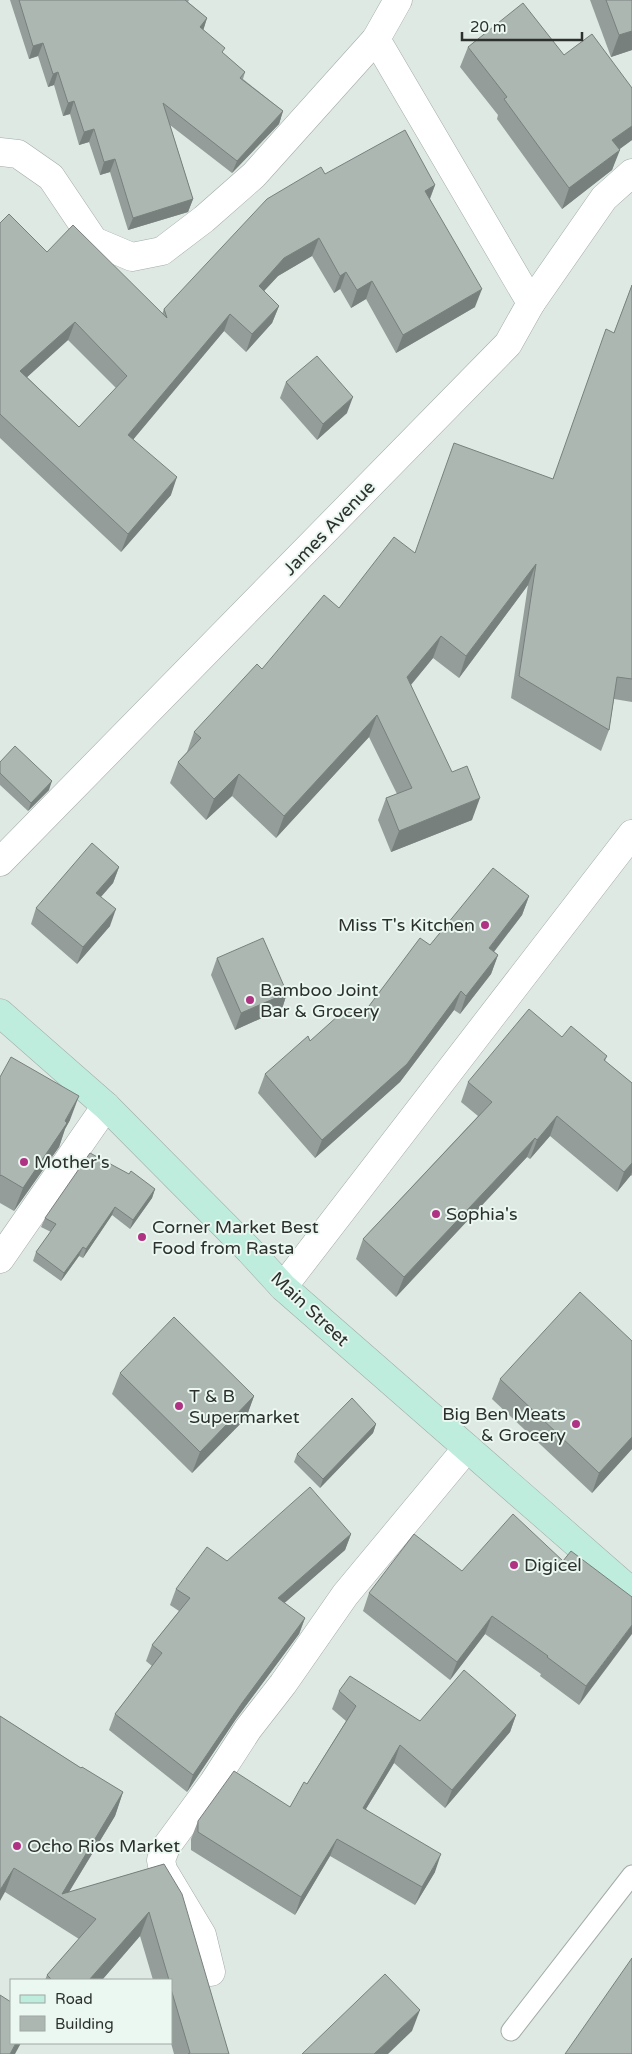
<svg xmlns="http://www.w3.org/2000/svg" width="632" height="2054" font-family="'Varela Round',sans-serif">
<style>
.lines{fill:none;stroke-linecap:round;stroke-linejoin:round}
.lane-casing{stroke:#a2aca7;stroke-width:21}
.street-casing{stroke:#a2aca7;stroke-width:29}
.secondary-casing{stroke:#a2aca7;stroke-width:29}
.lane{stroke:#fff;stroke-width:19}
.street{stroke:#fff;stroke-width:28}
.secondary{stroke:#beecdd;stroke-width:28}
.wall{fill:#949d99;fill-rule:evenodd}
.shaded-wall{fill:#78807d}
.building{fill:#acb7b2;stroke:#78807d;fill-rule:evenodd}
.poi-dot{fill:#af3283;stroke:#ebf7f1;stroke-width:2}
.labels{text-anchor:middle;stroke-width:4;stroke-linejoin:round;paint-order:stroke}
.street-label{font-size:18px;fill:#2c312e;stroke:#ebf7f1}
.poi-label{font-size:18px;fill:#2c312e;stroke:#ebf7f1;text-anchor:start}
</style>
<rect width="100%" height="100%" fill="#dee9e4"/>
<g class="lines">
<g class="lane-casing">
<polyline id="lane" points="511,2031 632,1875"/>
</g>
<g class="street-casing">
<g id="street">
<polyline points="376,39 531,303"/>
<polyline points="0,152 18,154 51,177 94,241 132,257 162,251 204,219 254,175 376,39 398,0"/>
<polyline points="0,862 508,344 531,303 604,198 632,173"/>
<polyline points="0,1259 106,1106"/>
<polyline points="283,1287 632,834"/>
<polyline points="211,1972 202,1935 163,1870 161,1860 166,1847 213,1783 248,1729 283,1684 345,1595 467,1448"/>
</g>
</g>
<g class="secondary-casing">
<polyline id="secondary" points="0,1013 106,1106 250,1251 283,1287 632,1592"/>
</g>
<use href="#lane" class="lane"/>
<use href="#street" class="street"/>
<use href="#secondary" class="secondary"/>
</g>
<g class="wall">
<polygon points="10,0 189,0 188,2 207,18 203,30 223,53 245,72 243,79 283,111 279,124 232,173 170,125 193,199 188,212 128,230 110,172 100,175 89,142 79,145 70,114 63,116 54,85 48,87 38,56 29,59"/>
<polygon points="590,0 632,0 632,50 611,57"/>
<polygon points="468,47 564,55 632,88 632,140 619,149 612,170 562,209 497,119 498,115 460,67"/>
<path d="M325,174l110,11 -5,14 45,108 -79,46 -30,-54 -15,9 -11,-19 -6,4 -22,-37 -34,20 -14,15 15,15 -7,17 -26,29 -22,-21 -91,108 38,56 -50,57 -121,-114v-215l47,29 115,62 2,-5zM68,340l48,48 -37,39 -52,-50z"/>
<polygon points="632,285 632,702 614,699 609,730 601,751 511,698 528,585 459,678 433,658 411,685 472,820 391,852 378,820 386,798 397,794 369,737 276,838 232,796 206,820 170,783 178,762 187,752 194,732 262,669 339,608 415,553 553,479 614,333"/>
<polygon points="286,382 347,413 317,440 280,398"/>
<polygon points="0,762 49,790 28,811 0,785"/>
<polygon points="119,867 113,883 101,897 110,926 77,964 31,924 36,908"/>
<polygon points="529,896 522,915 494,952 498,955 491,974 460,1014 454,1010 400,1082 315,1158 258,1093 265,1074 310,1041 360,1018 430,945"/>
<polygon points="217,958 287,993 282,1009 235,1030 211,975"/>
<polygon points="562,1037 607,1056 605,1061 632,1083 632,1176 631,1175 617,1192 550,1136 530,1159 527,1157 396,1297 356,1259 363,1239 478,1116 461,1102 468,1082"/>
<polygon points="0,1077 70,1120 65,1129 59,1147 14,1211 0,1203"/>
<polygon points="155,1189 152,1198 130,1229 112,1215 83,1258 79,1256 61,1281 33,1261 36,1252 51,1232 41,1227 45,1218"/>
<polygon points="632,1341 632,1449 592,1493 492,1399 500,1379"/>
<polygon points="120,1373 254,1396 246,1418 192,1473 112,1394"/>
<polygon points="376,1424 373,1433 320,1488 294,1462 297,1454"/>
<polygon points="351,1534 345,1550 284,1603 305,1618 299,1634 236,1719 187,1792 109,1730 115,1714 152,1666 146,1661 152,1645 179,1611 170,1605 176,1589 227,1561"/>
<polygon points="563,1561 632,1597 579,1705 540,1676 541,1674 485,1634 450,1680 363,1611 369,1593 462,1571"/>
<polygon points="339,1691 420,1721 516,1715 510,1732 445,1808 394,1763 366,1809 435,1872 415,1905 330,1856 295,1915 191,1850 191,1839 198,1821 290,1807 307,1784 346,1721 332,1709"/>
<polygon points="0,1716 81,1768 123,1792 115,1816 69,1892 164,1864 229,2054 174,2054 171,2043 171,1980 153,1980 140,1936 102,1980 45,1980 47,1975 79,1939 5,1892"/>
</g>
<g class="shaded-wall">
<polygon points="207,18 203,31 200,27"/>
<polygon points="632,31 632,50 611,57 619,35"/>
<polygon points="43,43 38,56 29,59 33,46"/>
<polygon points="58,72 54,85 48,87 53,74"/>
<polygon points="74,101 70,114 63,116 68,103"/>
<polygon points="283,111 279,124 232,173 237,161"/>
<polygon points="632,126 632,140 605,160 612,140"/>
<polygon points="94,129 89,142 79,145 84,132"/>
<polygon points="620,150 612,170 562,209 569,188"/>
<polygon points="115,159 110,172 100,175 104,162"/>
<polygon points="435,185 428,203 425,191"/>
<polygon points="193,199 188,212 128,230 133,218"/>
<polygon points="319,238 312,256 278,276 252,304 259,286 284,258"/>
<polygon points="346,272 340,289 334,293 340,276"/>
<polygon points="372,281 366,299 351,308 357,290"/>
<polygon points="482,289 475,307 396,353 403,335"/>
<polygon points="279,306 272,323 246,352 252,334"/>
<polygon points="230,314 224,331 122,453 128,435"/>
<polygon points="75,322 68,340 14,389 20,371"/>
<polygon points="353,397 347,413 317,440 323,424"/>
<polygon points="177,477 171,495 121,552 128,534"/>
<polygon points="536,564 528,585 459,678 466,656"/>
<polygon points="441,636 433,658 399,699 407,677"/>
<polygon points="377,715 369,737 276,838 284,816"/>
<polygon points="239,774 232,796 206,820 214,799"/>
<polygon points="52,781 49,790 28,811 31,803"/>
<polygon points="480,798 472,820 391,852 399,831"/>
<polygon points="119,867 113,883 90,909 96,893"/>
<polygon points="529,896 522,915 482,967 489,948"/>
<polygon points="116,909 110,926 77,964 83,947"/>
<polygon points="498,955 491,974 460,1014 466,996"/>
<polygon points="461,991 454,1010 400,1082 315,1158 322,1140"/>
<polygon points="287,993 282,1009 235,1030 241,1013"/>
<polygon points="79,1096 70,1120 65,1129 59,1147 14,1211 23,1188 65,1121"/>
<polygon points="557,1116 550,1136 530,1159 537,1140"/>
<polygon points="535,1138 527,1157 396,1297 404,1277"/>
<polygon points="632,1163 632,1172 631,1175 617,1192 624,1172"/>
<polygon points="155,1189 152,1198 130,1229 133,1220"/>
<polygon points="115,1207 112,1215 83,1258 86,1249"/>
<polygon points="83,1247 79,1256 61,1281 64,1273"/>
<polygon points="254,1396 246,1418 192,1473 200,1452"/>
<polygon points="376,1424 373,1433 320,1488 323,1479"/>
<polygon points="632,1437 632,1449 592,1493 599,1473"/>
<polygon points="351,1534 345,1550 272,1614 278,1598"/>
<polygon points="492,1616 485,1634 450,1680 457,1662"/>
<polygon points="305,1618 299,1634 236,1719 187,1792 193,1775 242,1703"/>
<polygon points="632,1625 632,1634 579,1705 586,1686"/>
<polygon points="516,1715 510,1732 445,1808 452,1790"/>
<polygon points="400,1745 394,1763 356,1825 363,1808"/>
<polygon points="123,1792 115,1816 64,1900 62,1894"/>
<polygon points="337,1839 330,1856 295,1915 301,1897"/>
<polygon points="441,1854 435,1872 415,1905 422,1887"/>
<polygon points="14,1868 5,1892 0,1901 0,1890"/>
<polygon points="149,1912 140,1936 102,1980 89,1980"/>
<polygon points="420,2010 412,2031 388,2054 374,2054"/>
<polygon points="16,2043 21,2043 15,2054 10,2054"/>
</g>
<g class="building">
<polygon points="19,0 185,0 207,18 200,27 225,48 222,52 245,72 240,78 283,111 237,161 163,103 193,199 133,218 115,159 104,162 94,129 84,132 74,101 68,103 58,72 53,74 43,43 33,46"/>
<polygon points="606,0 632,0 632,31 619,35"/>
<polygon points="523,3 564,55 592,34 632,88 632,126 612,140 620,150 569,188 504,99 507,97 468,47"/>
<path d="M405,130l30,55 -10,6 57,98 -79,46 -31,-54 -15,9 -11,-18 -6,4 -21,-38 -35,20 -25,28 20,20 -27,28 -22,-20 -102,121 49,42 -49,57 -128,-120v-191l9,-9 38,38 26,-27 94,93 -3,-9 103,-110 54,-32 4,7zM75,322l52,54 -48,51 -59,-56z"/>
<polygon points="632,285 632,679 617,677 609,730 519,676 536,564 466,656 441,636 407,677 452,772 467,766 480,798 399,831 386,798 412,788 377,715 284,816 239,774 214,799 178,762 201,738 194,732 257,664 262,669 324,595 339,608 394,537 415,553 454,443 553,479 606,329 614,333"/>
<polygon points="317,356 353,397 323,424 286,382"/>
<polygon points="15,746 52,781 31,803 0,773 0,762"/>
<polygon points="92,843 119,867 96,893 116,909 83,947 36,908"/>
<polygon points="493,868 529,896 489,948 498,955 466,996 461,991 407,1064 322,1140 265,1074 308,1036 310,1041 349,1006 360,1018 420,938 430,945"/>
<polygon points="263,938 287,993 241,1013 217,958"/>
<polygon points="529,1009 562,1037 571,1026 607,1056 604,1060 632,1083 632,1163 624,1172 557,1116 537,1140 535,1138 404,1277 363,1239 492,1102 468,1082"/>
<polygon points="11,1057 79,1096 65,1121 67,1123 23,1188 1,1175 0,1176 0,1077"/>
<polygon points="90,1153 129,1174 131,1171 155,1189 133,1220 115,1207 86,1249 83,1247 64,1273 36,1252 56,1224 45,1218"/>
<polygon points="580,1292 632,1341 632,1437 599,1473 500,1379"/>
<polygon points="174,1317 254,1396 200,1452 120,1373"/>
<polygon points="352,1398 376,1424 323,1479 297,1454"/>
<polygon points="310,1487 351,1534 278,1598 305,1618 242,1703 193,1775 115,1714 162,1653 152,1645 190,1598 176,1589 207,1547 227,1561"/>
<polygon points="513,1514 563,1561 571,1551 632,1597 632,1625 586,1686 547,1657 548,1656 492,1616 457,1662 369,1593 414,1534 462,1571"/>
<polygon points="464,1670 516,1715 452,1790 400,1745 363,1808 441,1854 422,1887 337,1839 301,1897 198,1832 198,1821 234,1771 290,1807 304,1782 307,1784 356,1706 339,1691 350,1676 420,1721"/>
<polygon points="0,1716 81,1768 82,1767 123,1792 62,1894 164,1864 182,1894 229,2054 188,2054 190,2053 171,1989 171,1980 169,1980 149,1912 89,1980 52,1980 47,1975 96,1919 14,1868 0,1890"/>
<polygon points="632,1958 632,2054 565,2054"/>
<polygon points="385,1974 420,2010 374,2054 302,2054"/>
<polygon points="0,1995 11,2002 11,2043 16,2043 10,2054 0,2054"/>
</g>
<g class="poi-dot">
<circle cx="485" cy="925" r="5"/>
<circle cx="250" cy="1000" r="5"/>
<circle cx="24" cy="1162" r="5"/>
<circle cx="436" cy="1214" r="5"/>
<circle cx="142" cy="1237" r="5"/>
<circle cx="179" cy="1406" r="5"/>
<circle cx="576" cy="1424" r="5"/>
<circle cx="514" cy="1565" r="5"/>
<circle cx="17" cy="1846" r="5"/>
</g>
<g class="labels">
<g class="street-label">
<text transform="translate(329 528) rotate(-46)" y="6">James Avenue</text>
<text transform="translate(310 1309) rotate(43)" y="6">Main Street</text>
</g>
<g class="poi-label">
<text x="475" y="931" text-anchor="end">Miss T's Kitchen</text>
<text x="260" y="996">Bamboo Joint<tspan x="260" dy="21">Bar &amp; Grocery</tspan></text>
<text x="34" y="1168">Mother's</text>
<text x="446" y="1220">Sophia's</text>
<text x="152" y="1233">Corner Market Best<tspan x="152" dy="21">Food from Rasta</tspan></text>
<text x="189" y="1402">T &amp; B<tspan x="189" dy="21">Supermarket</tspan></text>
<text x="566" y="1420" text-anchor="end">Big Ben Meats<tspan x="566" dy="21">&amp; Grocery</tspan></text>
<text x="524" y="1571">Digicel</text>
<text x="27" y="1852">Ocho Rios Market</text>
</g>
</g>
<rect x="10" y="1979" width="162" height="65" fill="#ebf7f1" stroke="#9fa8a3"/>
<rect x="20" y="1995" width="25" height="8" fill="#beecdd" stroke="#9fa8a3"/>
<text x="55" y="2004" font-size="15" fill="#2c312e">Road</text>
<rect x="20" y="2016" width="25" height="15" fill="#acb7b2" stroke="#9fa8a3"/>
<text x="55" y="2029" font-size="15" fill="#2c312e">Building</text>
<path d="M462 32v8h120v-8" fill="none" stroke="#2c312e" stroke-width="2.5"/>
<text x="470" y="32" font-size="15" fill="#2c312e" stroke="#ebf7f1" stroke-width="4" paint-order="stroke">20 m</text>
</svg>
